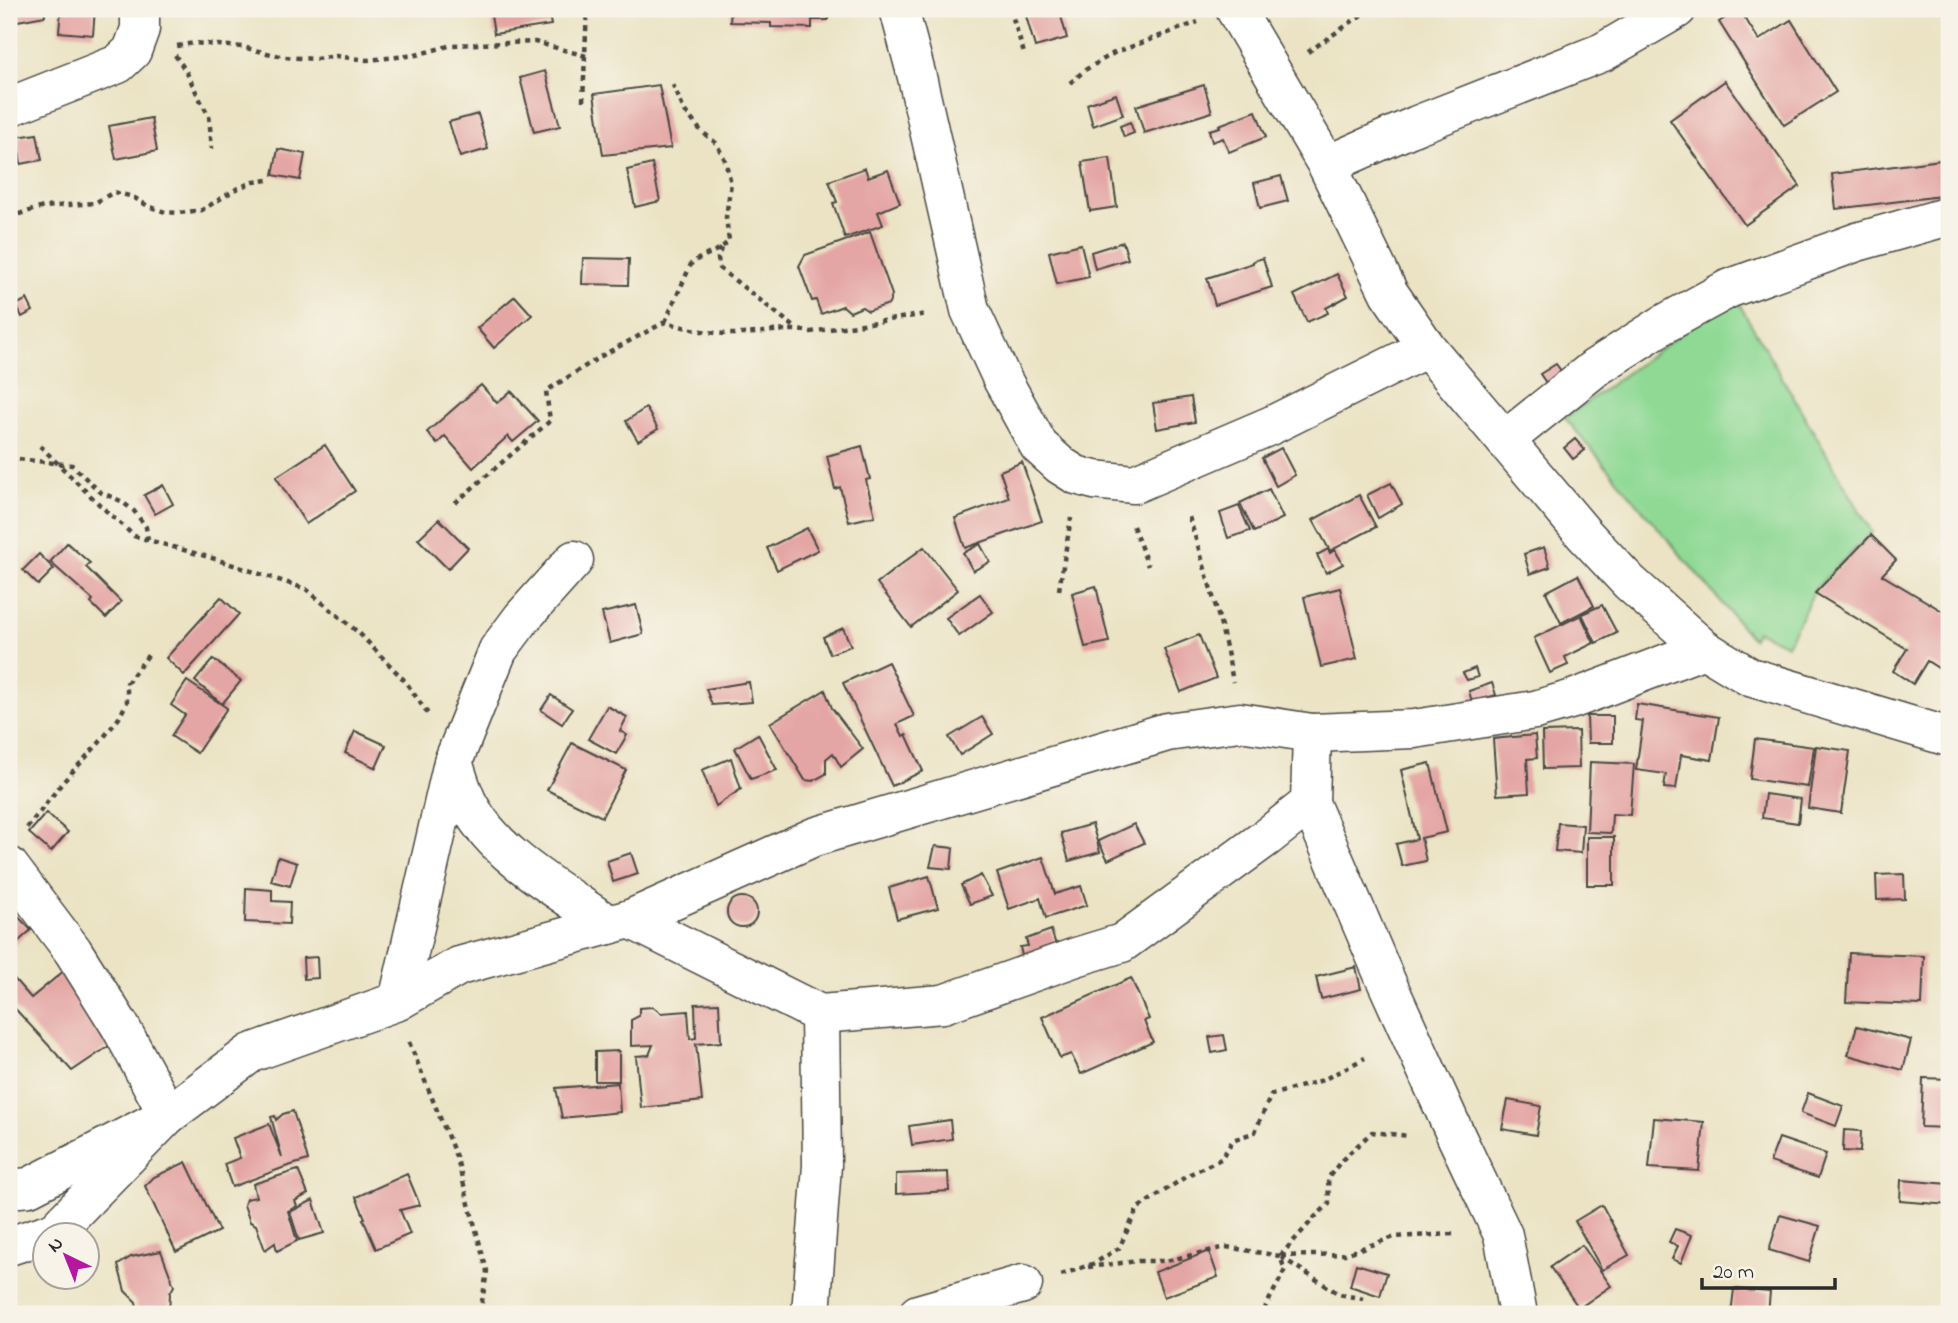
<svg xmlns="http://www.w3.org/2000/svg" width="1958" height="1323" font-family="'Indie Flower',sans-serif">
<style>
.green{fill:#8fd994;stroke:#5d8260;stroke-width:2}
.building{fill:#e4a6a4}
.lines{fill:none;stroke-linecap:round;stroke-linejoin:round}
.minor-casing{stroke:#484742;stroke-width:41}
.path{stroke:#484742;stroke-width:4.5;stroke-dasharray:5 5;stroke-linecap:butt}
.minor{stroke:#fff;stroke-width:38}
</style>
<rect width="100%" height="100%" fill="#f7f3e8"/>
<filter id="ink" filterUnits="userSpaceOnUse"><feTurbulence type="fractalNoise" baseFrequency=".0143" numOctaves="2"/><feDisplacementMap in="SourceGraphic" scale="14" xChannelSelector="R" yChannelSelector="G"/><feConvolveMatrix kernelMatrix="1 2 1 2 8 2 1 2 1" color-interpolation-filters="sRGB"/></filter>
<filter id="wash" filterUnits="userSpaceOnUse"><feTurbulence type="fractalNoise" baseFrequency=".00686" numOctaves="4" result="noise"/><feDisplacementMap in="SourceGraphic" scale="28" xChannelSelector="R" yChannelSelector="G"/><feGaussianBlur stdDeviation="1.57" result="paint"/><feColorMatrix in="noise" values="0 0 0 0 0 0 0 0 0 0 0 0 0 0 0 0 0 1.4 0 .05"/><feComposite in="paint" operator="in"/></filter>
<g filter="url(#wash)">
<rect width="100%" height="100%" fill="#ebe3c4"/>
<polygon class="green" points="1734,295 1872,532 1816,588 1787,645 1757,631 1752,639 1565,418"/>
<g id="blocks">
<g class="building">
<polygon points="9,9 44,9 45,16 12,22"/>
<polygon points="61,9 95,9 93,35 59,32"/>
<polygon points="490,9 548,9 551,25 494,34"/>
<polygon points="731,9 833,9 828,20 812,20 812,28 771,27 771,23 730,22"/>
<polygon points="1024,9 1059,9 1067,38 1035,47"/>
<polygon points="1739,9 1759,40 1791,20 1836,92 1784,125 1719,22"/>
<polygon points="545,71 560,126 534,132 520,78"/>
<polygon points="1725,81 1800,186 1745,225 1670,120"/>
<polygon points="659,85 671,148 603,155 594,94"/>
<polygon points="1204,85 1212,112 1144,133 1136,106"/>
<polygon points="1116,94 1123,115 1093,126 1087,104"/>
<polygon points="1256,111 1266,137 1229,152 1223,138 1212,142 1209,130 1220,127 1219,125"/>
<polygon points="478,114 488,149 460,157 449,122"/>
<polygon points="151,118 157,151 116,159 109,126"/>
<polygon points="1130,122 1134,133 1124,137 1120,126"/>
<polygon points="37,134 42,160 21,164 17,137"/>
<polygon points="278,149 305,154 300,180 273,175"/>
<polygon points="1110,158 1117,207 1090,211 1082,162"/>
<polygon points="1949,159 1949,195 1836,209 1832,174"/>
<polygon points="652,164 660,201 635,207 627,170"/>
<polygon points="865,168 868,177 888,170 900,203 878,212 883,225 845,238 833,203 837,202 829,181"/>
<polygon points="1281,176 1288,201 1260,208 1254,183"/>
<polygon points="870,232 892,295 889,304 868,311 862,307 850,312 843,306 821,314 816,300 812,301 799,266 805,255"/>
<polygon points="1123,242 1128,259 1095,269 1091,252"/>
<polygon points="1081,244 1089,277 1057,284 1049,252"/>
<polygon points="583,258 629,259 628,285 582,284"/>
<polygon points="1263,258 1272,287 1215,305 1207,278 1253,263 1253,261"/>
<polygon points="1337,274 1348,296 1326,308 1328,313 1307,322 1294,295"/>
<polygon points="515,296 532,315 494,348 477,328"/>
<polygon points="27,299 33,311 22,317 16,305"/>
<polygon points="1556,364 1567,379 1551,390 1540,374"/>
<polygon points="481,385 497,403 511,391 538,421 513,442 508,436 473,468 445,436 437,444 427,432"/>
<polygon points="1191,397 1195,422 1157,429 1153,403"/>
<polygon points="646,408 658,429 638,441 626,421"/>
<polygon points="1575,439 1585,450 1573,459 1564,448"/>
<polygon points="325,445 355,491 306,524 276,477"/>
<polygon points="862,446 870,479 866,480 875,516 849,522 840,487 835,489 827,456"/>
<polygon points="1281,448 1295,475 1276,486 1262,458"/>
<polygon points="1022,462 1042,521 965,548 955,518 1009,498 1000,471"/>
<polygon points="1391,483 1402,504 1378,518 1367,495"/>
<polygon points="163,485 173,504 155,514 144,495"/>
<polygon points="1269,489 1283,518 1254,532 1240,503"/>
<polygon points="1359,495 1376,527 1330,551 1313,520"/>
<polygon points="1239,506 1250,531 1228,538 1220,513"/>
<polygon points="439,519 468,548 448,569 418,539"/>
<polygon points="807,528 818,550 777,570 767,548"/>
<polygon points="1871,535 1896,560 1882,575 1949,615 1949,675 1927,661 1913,684 1893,671 1907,649 1815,593"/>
<polygon points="67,543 90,563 86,567 121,602 106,618 91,603 93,600 50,562"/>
<polygon points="980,544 990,562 973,571 963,553"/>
<polygon points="924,547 958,590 911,627 877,583"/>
<polygon points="1544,547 1550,567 1530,574 1524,554"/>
<polygon points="1328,549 1330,553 1335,550 1343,564 1326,573 1317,555"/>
<polygon points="39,554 54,569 38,585 23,570"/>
<polygon points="1578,575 1594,606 1561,623 1546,592"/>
<polygon points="1096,586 1109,642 1085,647 1072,593"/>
<polygon points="1340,588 1357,659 1321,667 1304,597"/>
<polygon points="980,594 993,612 959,636 946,618"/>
<polygon points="221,597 239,614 184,675 166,658"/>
<polygon points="636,605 643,634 610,643 602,613"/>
<polygon points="1602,605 1617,633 1596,643 1582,614"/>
<polygon points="1581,615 1594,643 1565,657 1568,665 1550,673 1534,638"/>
<polygon points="843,628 851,646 830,654 823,637"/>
<polygon points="1199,635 1216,678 1181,692 1164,649"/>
<polygon points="213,659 241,681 222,704 195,681"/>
<polygon points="888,662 914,716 897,724 903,736 906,734 923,771 892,786 843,683"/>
<polygon points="1475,668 1478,677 1467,680 1463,673"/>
<polygon points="187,681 227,708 197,753 171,736 185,715 171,705"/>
<polygon points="749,682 752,702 712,705 706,689"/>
<polygon points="1492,683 1496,695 1472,702 1469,691"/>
<polygon points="825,690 832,708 863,749 841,767 833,753 826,759 826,774 813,781 805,780 770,723"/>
<polygon points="551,695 572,709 562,724 541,710"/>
<polygon points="1637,704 1719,717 1712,760 1681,755 1676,789 1664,788 1666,774 1636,770 1643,721 1635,720"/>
<polygon points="607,706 627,717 620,731 627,735 616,754 588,739"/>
<polygon points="9,707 17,713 9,723"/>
<polygon points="1587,716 1613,716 1613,743 1588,743"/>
<polygon points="982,717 993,734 960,755 949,737"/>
<polygon points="355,731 386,745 376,768 345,753"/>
<polygon points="1578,731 1579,768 1543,769 1542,732"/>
<polygon points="758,734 777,770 751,779 735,748"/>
<polygon points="1535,735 1537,758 1527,759 1529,793 1497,795 1493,739"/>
<polygon points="1755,739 1814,747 1808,787 1750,779"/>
<polygon points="572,743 626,770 602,817 547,790"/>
<polygon points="1816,746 1850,751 1841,813 1808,808"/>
<polygon points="731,758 741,789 716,806 702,770"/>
<polygon points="1590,762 1634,764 1630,815 1612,814 1611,833 1587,832"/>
<polygon points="1430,763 1447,832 1421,838 1426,861 1402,866 1396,844 1417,839 1401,770"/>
<polygon points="1765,794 1801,799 1798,823 1762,818"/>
<polygon points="46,813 68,832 51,852 29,833"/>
<polygon points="1558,823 1583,825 1581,853 1555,851"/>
<polygon points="1092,824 1100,852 1069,861 1061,833"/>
<polygon points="1134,824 1144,843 1108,860 1098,841"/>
<rect x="1587" y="837" width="27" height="48"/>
<polygon points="935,846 953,848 951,869 930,867"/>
<polygon points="631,853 638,874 613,882 607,861"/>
<polygon points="278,857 297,863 290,886 271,881"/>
<polygon points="1043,857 1055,894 1081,886 1087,905 1046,918 1040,898 1009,909 997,873"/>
<polygon points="1904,874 1905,899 1877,900 1876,875"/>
<polygon points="981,875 992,896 970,904 961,885"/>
<polygon points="929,876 938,908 897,919 889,888"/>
<polygon points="246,888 272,890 272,901 290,902 289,924 245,922"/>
<circle cx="742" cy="912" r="15"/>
<polygon points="9,907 31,930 9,950"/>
<polygon points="1051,930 1057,948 1023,960 1020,947 1028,946 1026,939"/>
<polygon points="1849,953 1924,956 1922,1005 1846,1002"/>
<polygon points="317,957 318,978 304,979 303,958"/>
<polygon points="1356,967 1361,989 1321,999 1316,977"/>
<polygon points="65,970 115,1042 72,1071 9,1002 9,973 31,998"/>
<polygon points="1131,978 1149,1019 1144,1021 1153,1042 1081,1074 1071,1054 1060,1058 1042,1017"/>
<polygon points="719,1003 721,1042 696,1044 702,1101 641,1108 636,1056 649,1055 653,1045 631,1046 631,1020 639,1016 639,1008 653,1007 661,1013 688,1011 690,1039 696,1038 695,1004"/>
<polygon points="1857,1026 1911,1040 1903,1070 1848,1055"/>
<polygon points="1224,1035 1227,1050 1212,1053 1209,1037"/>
<polygon points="619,1051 619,1081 595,1081 595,1052"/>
<polygon points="1923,1078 1949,1079 1949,1128 1921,1127"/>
<polygon points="618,1083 620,1112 562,1118 556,1088"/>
<polygon points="1808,1093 1843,1106 1836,1126 1801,1113"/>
<polygon points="1508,1100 1541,1106 1536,1135 1502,1129"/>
<polygon points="293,1111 308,1160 285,1167 232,1187 224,1164 240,1158 233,1138 269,1124 282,1157 271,1117 275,1116 276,1120 283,1114"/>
<polygon points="1654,1118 1704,1122 1699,1171 1649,1168"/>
<polygon points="950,1120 952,1139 912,1145 909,1126"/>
<polygon points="1844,1130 1861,1131 1860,1152 1843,1151"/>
<polygon points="1779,1138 1826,1154 1818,1178 1770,1162"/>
<polygon points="186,1162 219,1231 176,1252 145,1186 154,1177"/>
<polygon points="298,1170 308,1194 295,1201 297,1206 288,1211 297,1241 277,1251 275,1243 265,1250 256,1225 250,1222 244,1205 246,1199 256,1197 253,1184"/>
<polygon points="948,1172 949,1191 896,1194 896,1174"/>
<polygon points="407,1174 420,1205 400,1210 410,1234 376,1249 363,1219 365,1218 356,1197"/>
<polygon points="1901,1180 1949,1184 1949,1205 1900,1201"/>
<polygon points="313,1200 324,1233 299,1240 290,1212"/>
<polygon points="1602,1205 1629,1255 1602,1270 1575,1221"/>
<polygon points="1780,1215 1820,1226 1809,1262 1769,1250"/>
<polygon points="1675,1229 1692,1235 1681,1263 1672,1259 1678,1246 1669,1242"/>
<polygon points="1582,1245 1611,1286 1579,1308 1550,1267"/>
<polygon points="161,1251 174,1286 170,1293 169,1313 138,1314 136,1302 125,1291 118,1265 131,1257"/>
<polygon points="1209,1251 1218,1277 1164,1297 1155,1272"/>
<polygon points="1356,1264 1387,1273 1380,1296 1350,1286"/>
<polygon points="1734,1289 1770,1292 1768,1314 1731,1314"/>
</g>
</g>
</g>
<g filter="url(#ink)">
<use href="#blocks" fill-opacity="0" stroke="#484742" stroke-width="2"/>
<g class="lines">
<g class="minor-casing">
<g id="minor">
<polyline points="899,9 917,77 970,310 1002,379 1039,446 1060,465 1076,475 1094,480 1134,484 1272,425 1427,348"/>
<polyline points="1235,9 1327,165 1389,293 1427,348 1584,534 1629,582 1704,649 1750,677 1949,737"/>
<polyline points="9,107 118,64 132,51 140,29 140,9"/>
<polyline points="1327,165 1417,125 1603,52 1677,9"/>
<polyline points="1505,440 1595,368 1664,324 1728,289 1857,242 1949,216"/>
<path d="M453,762c5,14 9,31 17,45 28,51 93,85 139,118"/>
<polyline points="1310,803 1383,974 1457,1138 1503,1235 1518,1314"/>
<polyline points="9,866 73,951 120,1026 168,1115 55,1231 9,1246"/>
<polyline points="630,919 820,1014 943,1004 1076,957 1122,943 1267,837 1310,803 1312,733"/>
<polyline points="398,1001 453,762 498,650 522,618 574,560"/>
<polyline points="9,1189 29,1187 168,1115 251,1053 398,1001 459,966 630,919 814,837 1167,732 1240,722 1312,733 1414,729 1535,710 1573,699 1704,649"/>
<polyline points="811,1314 822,1165 820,1014"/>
<polyline points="918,1314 1023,1284"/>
</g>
</g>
<g class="path">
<polyline points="1010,9 1024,53"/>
<polyline points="177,46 194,43 242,47 284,57 316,59 336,56 367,60 416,55 452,45 535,42 586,56"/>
<polyline points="1308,52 1360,16 1366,9"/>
<polyline points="175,55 186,71 198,96 209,116 212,149"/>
<polyline points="1070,83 1085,70 1114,53 1198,22"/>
<polyline points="583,101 587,9"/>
<polyline points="9,217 43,207 95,203 114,192 133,197 148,206 165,212 179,213 202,210 238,188 254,182 268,180"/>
<polyline points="721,248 718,258 719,268 797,329"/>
<polyline points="665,322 692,262 721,248 729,241 726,217 731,183 725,160 716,143 701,131 684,110 673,85"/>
<polyline points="40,446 101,506 134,536 212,558 306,589 359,633 405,681 428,714"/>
<polyline points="9,458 72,465 100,492 121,501 134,511 146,527 148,540"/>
<path d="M455,503l95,-82 -4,-30 57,-36 62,-33c25,7 49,13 76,12 23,-1 47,-7 70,-2l116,-18"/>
<path d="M1189,517c17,55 34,108 44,165"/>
<polyline points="1133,526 1148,566"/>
<polyline points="1059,590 1071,518"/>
<polyline points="27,828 63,782 100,742 119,718 127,702 127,683 149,654"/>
<polyline points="409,1042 457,1159 487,1271 480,1314"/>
<polyline points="1280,1256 1315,1217 1329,1204 1328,1178 1342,1160 1372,1132 1409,1136"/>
<polyline points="1281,1256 1345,1254 1394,1237 1455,1234"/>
<polyline points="1281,1257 1339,1294 1363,1299"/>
<polyline points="1088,1267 1138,1261 1166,1261 1226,1247 1280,1256 1285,1270 1265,1308"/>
<polyline points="1061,1275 1095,1263 1119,1248 1138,1208 1190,1174 1221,1159 1233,1140 1255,1132 1271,1095 1323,1080 1365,1058"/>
</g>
<use href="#minor" class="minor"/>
</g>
</g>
<rect width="1958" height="1323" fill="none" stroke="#f7f3e8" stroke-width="35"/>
<g transform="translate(66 1256) rotate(317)"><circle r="33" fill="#f7f3e8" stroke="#a5a39c" stroke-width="2"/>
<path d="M0-5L12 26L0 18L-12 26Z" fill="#b5179e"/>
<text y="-10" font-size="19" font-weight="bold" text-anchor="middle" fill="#2b2b2b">N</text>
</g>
<path d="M1702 1278v10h133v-10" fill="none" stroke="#2b2b2b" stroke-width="3.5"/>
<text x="1713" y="1278" font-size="21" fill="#2b2b2b" stroke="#f7f3e8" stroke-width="5" paint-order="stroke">20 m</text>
</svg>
